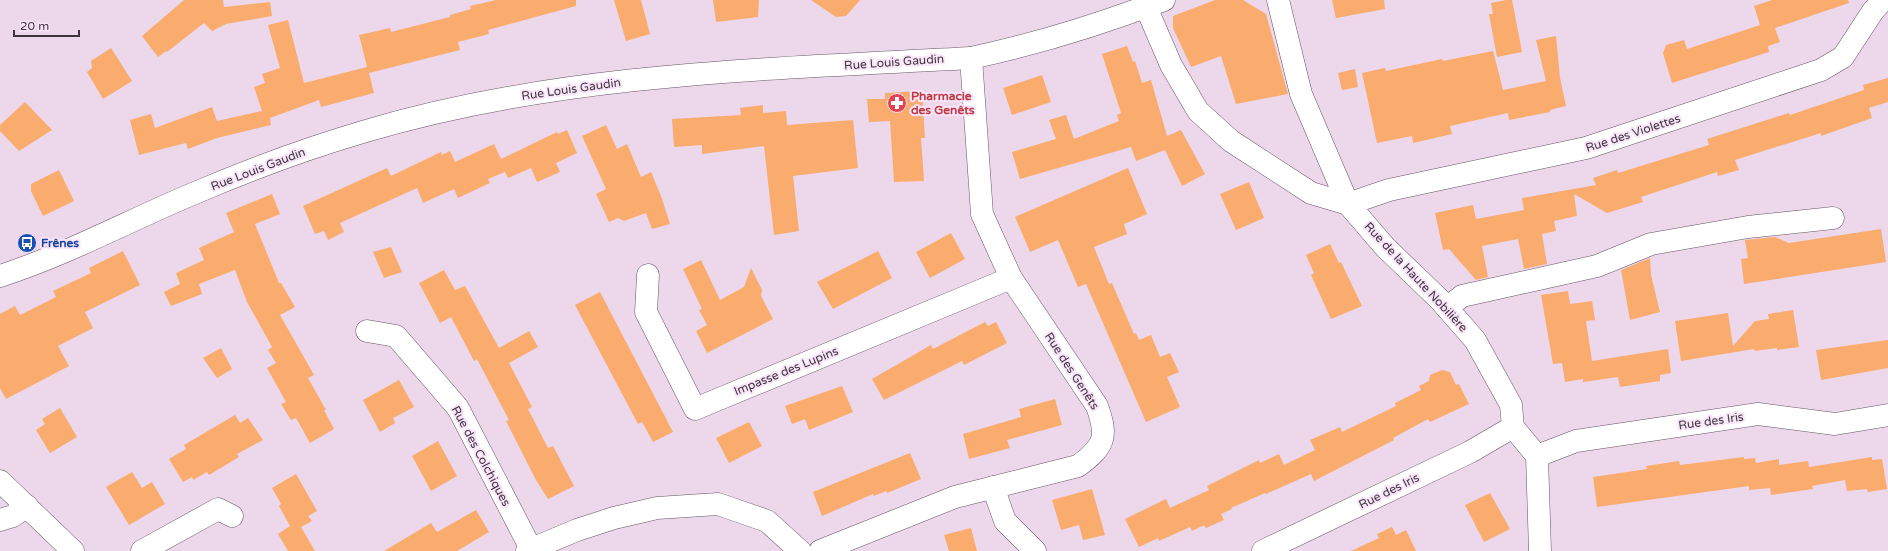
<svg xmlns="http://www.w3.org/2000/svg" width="1888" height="551" font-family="'Varela Round',sans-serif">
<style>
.building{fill:#f9ac6e}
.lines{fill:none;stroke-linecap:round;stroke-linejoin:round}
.minor-casing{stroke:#665465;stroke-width:23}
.minor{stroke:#fff;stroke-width:22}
.labels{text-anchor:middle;stroke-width:4;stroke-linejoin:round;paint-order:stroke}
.street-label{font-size:12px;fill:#3e363e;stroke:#fae4f9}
.health-label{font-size:12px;font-weight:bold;fill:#be3a42;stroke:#fae4f9;text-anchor:start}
.transit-label{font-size:12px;font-weight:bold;fill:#164399;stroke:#fae4f9;text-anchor:start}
</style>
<rect width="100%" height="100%" fill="#edd7eb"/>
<g class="building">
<polygon points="184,0 223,0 224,7 270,2 272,16 226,24 212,31 204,23 167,52 166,51 158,57 142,36"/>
<polygon points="496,0 576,0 576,6 488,30 489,34 458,42 460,50 369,73 374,93 321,107 319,100 270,118 271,125 217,138 188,149 186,143 139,155 130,120 151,114 155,128 212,107 217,121 262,111 254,87 265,83 262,74 280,68 268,25 288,20 304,83 367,67 359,35 390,28 391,32 450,17 450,15 471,9 470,6"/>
<polygon points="614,0 641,0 650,34 626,41"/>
<polygon points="713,0 759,0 758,17 716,22"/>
<polygon points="811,0 860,0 846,16 836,17"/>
<polygon points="1215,0 1243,0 1266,14 1288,94 1236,104 1221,56 1191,67 1173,28 1173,16"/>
<polygon points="1332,0 1384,0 1385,9 1336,18"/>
<polygon points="1506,0 1512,0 1522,52 1497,57 1489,14 1493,14 1491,3"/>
<polygon points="1772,0 1848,0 1849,3 1775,28 1780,42 1768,46 1769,52 1672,83 1663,53 1666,45 1684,40 1687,49 1760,25 1754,6"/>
<polygon points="1556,36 1560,78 1566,106 1550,110 1550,112 1509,120 1508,113 1450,126 1452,134 1413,143 1412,136 1377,143 1362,73 1385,68 1386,71 1442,59 1443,61 1493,51 1503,90 1546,81 1536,40"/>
<polygon points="1127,46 1133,62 1135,61 1142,83 1151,80 1167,136 1181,130 1205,174 1182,186 1165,150 1136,161 1131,147 1020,179 1012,152 1056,139 1049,120 1066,115 1074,139 1119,121 1117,115 1121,113 1102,54"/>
<polygon points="111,48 132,81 103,99 87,72 92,68 91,61"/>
<polygon points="1355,69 1358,87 1342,90 1338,73"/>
<polygon points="1042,75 1051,102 1012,115 1003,88"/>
<polygon points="1888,78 1888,102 1869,108 1872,118 1821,136 1821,133 1735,160 1739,170 1718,176 1717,172 1641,197 1643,202 1607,213 1574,194 1577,216 1554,221 1556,231 1542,234 1547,264 1524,269 1518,239 1482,246 1488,277 1476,280 1449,249 1443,250 1435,213 1473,205 1476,219 1524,210 1522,198 1596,185 1593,178 1617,170 1618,173 1709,145 1707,139 1789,113 1790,115 1864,90 1863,85"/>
<polygon points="922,91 925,138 921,138 924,181 894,182 890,121 869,122 867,99 885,99 885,93"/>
<polygon points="25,102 52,130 19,151 0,131 0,125"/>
<polygon points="763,105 763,113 786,111 787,125 853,120 858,168 793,176 799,231 774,235 764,146 702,154 702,145 674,147 672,119 741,115 740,108"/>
<polygon points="606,125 617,149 627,144 641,177 651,172 661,196 670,224 652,229 646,213 624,221 618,218 609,222 596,194 606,189 582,136"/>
<polygon points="567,130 577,153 556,163 560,172 537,182 531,168 508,178 505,172 488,179 490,183 458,198 454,189 423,203 417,188 340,223 344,232 328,240 324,231 315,234 303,206 387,168 391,176 441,152 442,155 450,151 455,162 494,144 501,159 557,132 558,134"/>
<polygon points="1128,168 1147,214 1124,224 1127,234 1094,247 1109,284 1112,283 1134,334 1136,333 1139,340 1151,335 1160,357 1170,353 1179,372 1167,377 1180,407 1146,422 1086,284 1078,287 1058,240 1030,252 1015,217"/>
<polygon points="59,170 74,201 43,216 31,191 31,184"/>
<polygon points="1249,182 1264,218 1236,230 1220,194"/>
<polygon points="272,194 280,214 255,224 279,283 281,283 295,307 280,315 314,375 308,378 326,410 324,410 334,429 310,443 296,418 291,420 281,404 286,402 267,368 276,363 268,350 272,347 247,302 235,270 199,284 202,294 171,306 164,292 180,284 176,273 204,260 199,248 234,232 226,213"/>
<polygon points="1881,229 1886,262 1744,284 1741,259 1748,258 1745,240 1775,237 1789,243"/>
<polygon points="951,233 965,259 930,278 916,252"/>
<polygon points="1330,244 1339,263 1341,262 1362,306 1331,319 1311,275 1314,273 1306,255"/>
<polygon points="391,247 402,272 384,278 373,252"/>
<polygon points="123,251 140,285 85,312 93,328 58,346 69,366 6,399 0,388 0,314 15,306 20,315 56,297 53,291 91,273 89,268"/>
<polygon points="878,251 892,278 833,309 817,282"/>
<polygon points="1650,258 1651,275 1660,312 1630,320 1621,270"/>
<polygon points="701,260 720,300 744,287 751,268 762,290 761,296 773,319 707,353 696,331 707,325 699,310 702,309 683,269"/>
<polygon points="444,270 455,290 465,286 499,348 529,331 538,347 509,363 532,407 528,409 548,448 553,446 574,486 548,499 536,480 506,421 509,420 477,359 474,361 451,317 440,323 419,283"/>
<polygon points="1568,291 1570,304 1592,301 1595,320 1586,321 1592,361 1668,349 1671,373 1660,375 1660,381 1620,387 1618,377 1583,382 1583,379 1565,382 1562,363 1553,364 1541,295"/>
<polygon points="600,292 673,432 653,442 642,422 638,424 575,305"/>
<polygon points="1793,310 1799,347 1777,350 1777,348 1755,351 1754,349 1681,361 1675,321 1728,313 1733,346 1755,321 1769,319 1768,314"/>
<polygon points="985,322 988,326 996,322 1007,343 964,365 962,361 884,400 872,379 931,345 933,349"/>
<polygon points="1888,340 1888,368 1821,380 1816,350"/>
<polygon points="221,348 232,369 217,378 203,358"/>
<polygon points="1442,370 1450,372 1456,385 1459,384 1469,404 1430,422 1428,419 1393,438 1394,440 1314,481 1311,474 1266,494 1265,493 1231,508 1232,509 1221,514 1224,520 1206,528 1204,525 1192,531 1190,527 1159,541 1158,538 1139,547 1125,519 1166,499 1170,508 1209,490 1207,486 1259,460 1260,463 1279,454 1284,465 1315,450 1310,440 1340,427 1342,432 1396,406 1395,403 1421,390 1419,386 1429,381 1430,375"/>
<polygon points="399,380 414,407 393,418 395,423 380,432 363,400"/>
<polygon points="842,386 853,412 809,430 805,419 792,424 785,406"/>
<polygon points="1055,399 1062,425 1007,440 1010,448 969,459 963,434 1021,417 1019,409"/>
<polygon points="60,408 77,437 50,453 36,430 45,424 42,419"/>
<polygon points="235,415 240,423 248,418 263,440 237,454 239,457 209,475 207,472 193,480 192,477 183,482 169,459 186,449 184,445"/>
<polygon points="749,422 762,446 729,463 716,438"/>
<polygon points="438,441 457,476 431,491 412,456"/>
<polygon points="910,453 921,479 887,493 886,491 874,496 873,494 822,516 813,492"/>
<polygon points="1744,457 1744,459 1755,458 1756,463 1779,459 1779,465 1808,461 1809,467 1872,457 1872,460 1882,459 1887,489 1868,492 1867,489 1847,491 1845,480 1812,486 1813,489 1771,495 1770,488 1749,490 1749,486 1597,507 1593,477 1647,469 1646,466 1679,461 1680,465"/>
<polygon points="132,472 142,488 152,482 165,504 129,525 106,487"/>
<polygon points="296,474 317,511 308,516 312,521 301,527 315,551 288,551 278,534 290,526 279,506 281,504 272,488"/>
<polygon points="1092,489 1105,535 1083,540 1079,525 1061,530 1052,500"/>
<polygon points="1490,493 1510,529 1484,542 1465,505"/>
<polygon points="476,510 489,532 457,551 384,551 431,523 437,532"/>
<polygon points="1392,527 1396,535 1406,530 1416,551 1351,551 1379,538 1377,534"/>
<polygon points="971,528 977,551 949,551 944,535"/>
</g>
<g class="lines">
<g class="minor-casing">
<g id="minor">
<polyline points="1278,0 1301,94 1348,204 1385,247 1440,300 1475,340 1511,405 1513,427 1537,456 1540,551"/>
<polyline points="1146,7 1171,65 1198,111 1231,141 1311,193 1348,204"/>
<polyline points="1348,204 1389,190 1586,148 1821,70 1843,57 1873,11 1883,0"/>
<polyline points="648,275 646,312 695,409 1011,278"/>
<path d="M0,276c68,-22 130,-56 195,-83 56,-24 113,-45 171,-62 195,-58 403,-62 605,-73 66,-14 130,-34 193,-58"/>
<polyline points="1447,308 1462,296 1597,266 1651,244 1748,227 1833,218"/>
<polyline points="367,331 396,336 458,408 531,549"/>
<polyline points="1537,456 1576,441 1758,414 1835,424 1888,415"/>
<polyline points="0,481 73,551"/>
<polyline points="993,487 1005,521 1035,551"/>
<polyline points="0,520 13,516 27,506"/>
<polyline points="142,551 218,509 232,516"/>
<polyline points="527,551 577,530 614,518 657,508 718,504 767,521 800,551"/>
<path d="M820,551l135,-54 123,-31c27,-20 30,-29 19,-60l-86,-128 -29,-64 -11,-156"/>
<polyline points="1263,551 1470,452 1513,427"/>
</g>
</g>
<use href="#minor" class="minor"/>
</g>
<defs>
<g id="pharmacy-disc" transform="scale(1)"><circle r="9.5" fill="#e0444e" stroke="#fae4f9"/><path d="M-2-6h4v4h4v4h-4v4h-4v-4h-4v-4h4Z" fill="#fff"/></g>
<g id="bus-disc" transform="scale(1)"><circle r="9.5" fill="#1a4fb4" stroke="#fae4f9"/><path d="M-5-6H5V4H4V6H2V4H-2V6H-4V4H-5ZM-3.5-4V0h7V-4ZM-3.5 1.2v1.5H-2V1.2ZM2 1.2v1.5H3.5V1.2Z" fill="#fff"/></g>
</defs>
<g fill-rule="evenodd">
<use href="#pharmacy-disc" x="897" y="103"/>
<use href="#bus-disc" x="27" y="243"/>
</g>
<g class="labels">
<g class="street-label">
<text transform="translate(894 62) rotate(-4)" y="4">Rue Louis Gaudin</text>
<text transform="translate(571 89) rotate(-8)" y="4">Rue Louis Gaudin</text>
<text transform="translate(1633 133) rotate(-18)" y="4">Rue des Violettes</text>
<text transform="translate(258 169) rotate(-21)" y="4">Rue Louis Gaudin</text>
<text transform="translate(1416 277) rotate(47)" y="4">Rue de la Haute Nobilière</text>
<text transform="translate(786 371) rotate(-22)" y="4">Impasse des Lupins</text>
<text transform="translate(1072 371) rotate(57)" y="4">Rue des Genêts</text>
<text transform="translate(1711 421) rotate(-8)" y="4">Rue des Iris</text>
<text transform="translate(481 456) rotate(62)" y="4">Rue des Colchiques</text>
<text transform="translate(1389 491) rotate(-26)" y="4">Rue des Iris</text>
</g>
<g class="health-label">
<text x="911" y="100">Pharmacie<tspan x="911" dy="14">des Genêts</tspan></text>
</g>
<g class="transit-label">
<text x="41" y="247">Frênes</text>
</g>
</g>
<path d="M14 30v6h65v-6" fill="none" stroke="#3e363e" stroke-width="2"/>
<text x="20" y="30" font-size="12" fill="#3e363e" stroke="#fae4f9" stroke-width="3" paint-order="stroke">20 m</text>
</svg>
